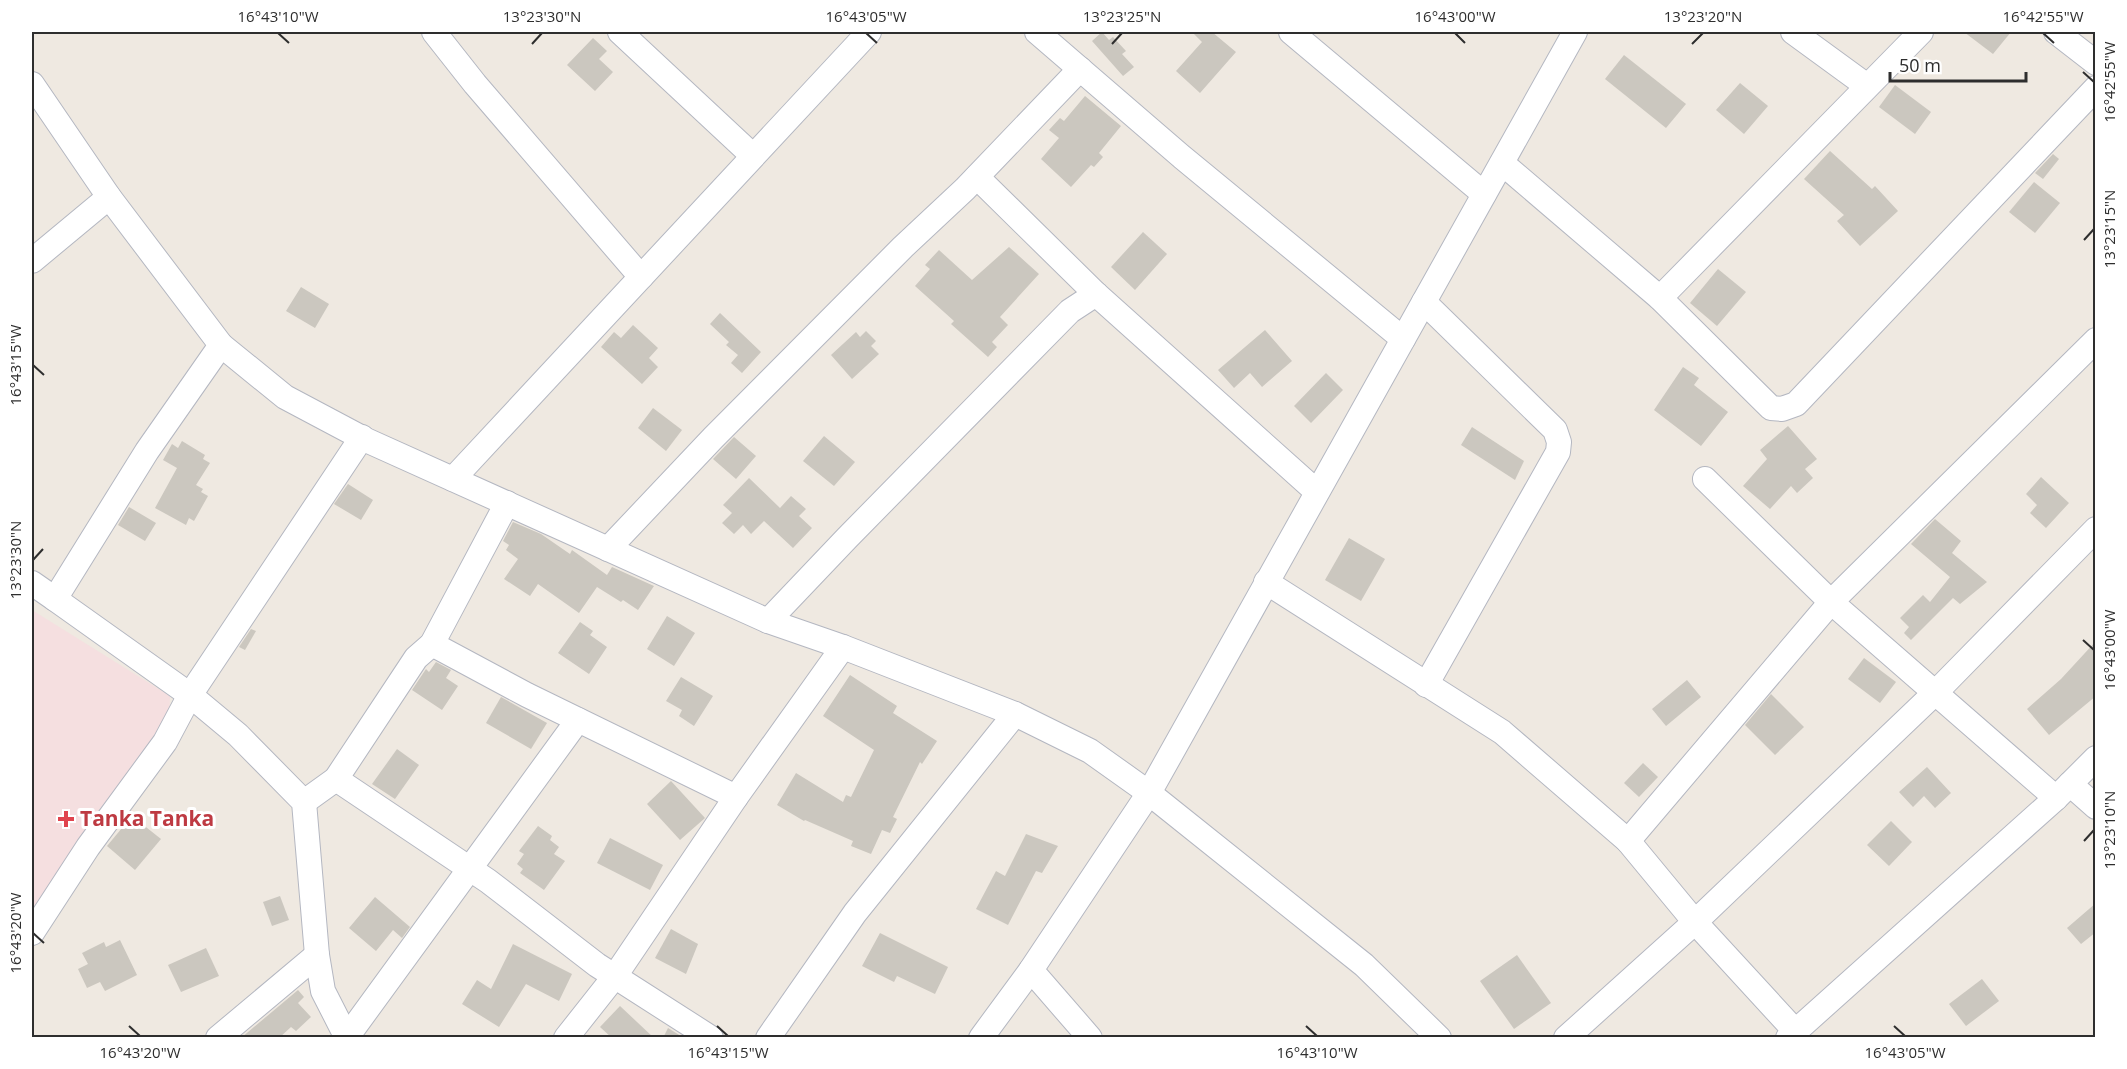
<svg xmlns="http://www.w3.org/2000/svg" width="2127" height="1069" font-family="'Open Sans',sans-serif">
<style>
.medical{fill:#f5dfe0}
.building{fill:#cbc7bf}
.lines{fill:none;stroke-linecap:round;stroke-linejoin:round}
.minor-casing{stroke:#b4b7c1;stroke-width:26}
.minor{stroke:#fff;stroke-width:24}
.ticks{fill:none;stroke:#2e2e2e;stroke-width:2}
.health-dot{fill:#e0444e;stroke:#fff;stroke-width:2}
.labels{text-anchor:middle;stroke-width:6;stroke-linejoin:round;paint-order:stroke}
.health-label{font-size:21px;font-weight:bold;fill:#be3a42;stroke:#fff;text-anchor:start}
.neatline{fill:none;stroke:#2e2e2e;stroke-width:2}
.ticks-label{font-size:15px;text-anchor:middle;fill:#2e2e2e}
</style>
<rect width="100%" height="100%" fill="#efe9e1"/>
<polygon class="medical" points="32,610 170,696 169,727 32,911"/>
<g class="building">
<polygon points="1102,32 1109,40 1113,37 1126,51 1122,54 1134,67 1123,76 1092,41"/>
<polygon points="1192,32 1212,32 1236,52 1200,93 1176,71 1202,42"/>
<polygon points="1964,32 2011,32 1993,54"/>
<polygon points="593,38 607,51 599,59 613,72 595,91 567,65"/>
<polygon points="1624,55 1686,104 1666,128 1605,79"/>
<polygon points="1740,83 1768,106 1744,134 1716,110"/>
<polygon points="1895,85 1931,112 1915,134 1879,107"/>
<polygon points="1085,96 1121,126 1099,153 1103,157 1094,167 1091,165 1071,187 1041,159 1059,138 1049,130 1060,118 1064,121"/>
<polygon points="1830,151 1872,189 1875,186 1898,211 1860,246 1837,221 1844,215 1804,179"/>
<polygon points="2053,154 2059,159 2043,179 2035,173"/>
<polygon points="2034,182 2060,203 2035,233 2009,212"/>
<polygon points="1143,232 1167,254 1135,290 1111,267"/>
<polygon points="1009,247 1039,274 1000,317 1008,325 992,342 997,347 988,357 951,324 954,321 915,286 930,269 925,265 939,250 972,280"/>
<polygon points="1718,269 1746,292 1717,326 1690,303"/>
<polygon points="301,287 329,304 315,328 286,311"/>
<polygon points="720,313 761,352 742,373 731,363 738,355 726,345 729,342 710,324"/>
<polygon points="633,325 658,348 649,358 658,367 642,384 601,347 614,332 621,338"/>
<polygon points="1265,330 1292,361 1262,387 1250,373 1234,388 1218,370"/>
<polygon points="866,331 876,341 871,346 879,354 852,379 831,355 856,332 860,337"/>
<polygon points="1683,367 1699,378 1694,385 1728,412 1701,446 1654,410"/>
<polygon points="1326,373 1343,390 1311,423 1294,406"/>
<polygon points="653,408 682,430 666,451 638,428"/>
<polygon points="1788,426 1817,459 1805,469 1813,478 1797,493 1791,486 1770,509 1743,486 1767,459 1760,450"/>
<polygon points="1472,427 1524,461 1515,480 1461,445"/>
<polygon points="824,436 855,462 834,486 803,461"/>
<polygon points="734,437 756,456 736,479 713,459"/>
<polygon points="182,441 205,455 203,459 210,463 196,485 203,489 201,492 208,496 194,521 189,518 186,525 155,508 177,468 163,460 172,444 178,448"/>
<polygon points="2041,477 2069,503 2046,528 2030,513 2037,505 2026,494"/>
<polygon points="749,478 780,508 791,496 806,509 799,516 812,528 793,548 764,521 751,534 743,525 734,534 722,523 732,513 723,505"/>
<polygon points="348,484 373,500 361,520 334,504"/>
<polygon points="129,507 156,523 145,541 118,525"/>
<polygon points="1935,519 1961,541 1952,553 1987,582 1960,604 1953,598 1911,640 1904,633 1909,627 1900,618 1923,595 1930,602 1950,577 1911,544"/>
<polygon points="513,522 541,534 570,554 572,550 607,575 612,567 654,586 638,610 623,600 621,602 597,587 579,613 538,584 530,596 504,579 518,559 506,550 509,545 503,541"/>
<polygon points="1349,538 1385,559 1361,601 1325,580"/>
<polygon points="667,616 695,633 674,666 647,649"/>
<polygon points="580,622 593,631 590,635 607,647 589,674 558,653"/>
<polygon points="251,629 256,631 245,650 239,647"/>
<polygon points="2096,641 2096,696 2049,735 2027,709 2061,679"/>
<polygon points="1864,658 1896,682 1880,703 1848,679"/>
<polygon points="436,662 451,670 446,678 458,686 442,710 412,690 426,669 429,672"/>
<polygon points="850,675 897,706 893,713 937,741 922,764 920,762 893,817 897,819 890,833 882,830 871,854 851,846 853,841 805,820 804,821 777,805 796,773 843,802 846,795 851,797 874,750 823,716"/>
<polygon points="681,677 713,696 694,726 679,716 682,710 666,701"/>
<polygon points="1687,680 1701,697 1666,726 1652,709"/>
<polygon points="1771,694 1804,727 1775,755 1745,725"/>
<polygon points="501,697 547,723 531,749 486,723"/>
<polygon points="397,749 419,765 395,799 372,784"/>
<polygon points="1643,763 1658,777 1639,797 1624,783"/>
<polygon points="1927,767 1951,793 1935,808 1924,796 1913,807 1899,792"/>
<polygon points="671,781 705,818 680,840 647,804"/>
<polygon points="132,816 161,839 135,870 107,846"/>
<polygon points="1891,821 1912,842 1889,866 1867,845"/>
<polygon points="538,826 552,836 550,840 559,847 554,854 565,861 544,890 520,873 523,869 517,864 524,854 519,851"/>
<polygon points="1026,834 1058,846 1042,873 1036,871 1008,925 976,909 996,871 1005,876"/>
<polygon points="610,838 663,865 650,890 597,863"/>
<polygon points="280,896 289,920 272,926 263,902"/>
<polygon points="375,897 410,927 402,938 393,930 376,951 349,928"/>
<polygon points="2096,903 2096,932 2081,944 2067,928"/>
<polygon points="671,929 698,944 686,974 655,958"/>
<polygon points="880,933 948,967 935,994 897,976 894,982 862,966"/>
<polygon points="120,940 137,975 105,991 100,982 87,988 78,969 88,964 82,953 104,942 106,947"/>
<polygon points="513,944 572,974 559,1001 526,984 499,1027 462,1004 477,980 491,989"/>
<polygon points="206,948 219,976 181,992 168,965"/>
<polygon points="1517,955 1551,1003 1514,1029 1480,981"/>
<polygon points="1982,979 1999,1001 1966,1026 1949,1004"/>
<polygon points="298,990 304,997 298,1003 311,1017 296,1031 291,1027 279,1038 241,1038"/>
<polygon points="620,1006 654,1038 612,1038 600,1027"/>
<polygon points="668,1028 684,1038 663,1038"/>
</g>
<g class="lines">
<g class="minor-casing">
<g id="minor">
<polyline points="434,32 475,84 641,277"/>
<polyline points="620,32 753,156"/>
<polyline points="1037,32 1182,157 1403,339"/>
<polyline points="1291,32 1484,194"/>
<polyline points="1793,32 1867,86"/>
<polyline points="2056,32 2096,63"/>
<polyline points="32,84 109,197 221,345 285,397 366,440 768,621 843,647 1015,714 1090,751 1149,793 1364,965 1439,1038"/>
<polyline points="1502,163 1660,298 1771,408 1782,409 1796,404 2096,88"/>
<polyline points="977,177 1096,294 1317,492"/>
<polyline points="32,261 109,197"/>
<polyline points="1660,298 1921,32"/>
<polyline points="1424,302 1555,430 1559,442 1558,452 1426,685"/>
<polyline points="221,345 147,451 55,599 190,695 238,735 304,802 317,955 323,991 347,1038"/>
<polyline points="453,479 869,32"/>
<polyline points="1705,479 1831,602 2056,798"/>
<polyline points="608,549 713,438 903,247 965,189 1080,69"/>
<polyline points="1266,582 1502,732 1628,841 1695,922 1796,1032"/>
<polyline points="32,583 55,599"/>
<polyline points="768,621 847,538 1070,311 1096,294"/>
<polyline points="432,644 527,695 736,797"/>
<polyline points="336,779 488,881 597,965 711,1038"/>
<polyline points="2070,784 2096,807"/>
<polyline points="304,802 336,779 416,658 432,644 507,503"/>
<polyline points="1628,841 1831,602 2096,340"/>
<polyline points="32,933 88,847 165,742 190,695 362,437"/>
<polyline points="1031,970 1090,1038"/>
<polyline points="347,1037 578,720"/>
<polyline points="218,1038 317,955"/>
<polyline points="566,1038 615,976 736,797 843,647"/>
<polyline points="768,1038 855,913 1015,714"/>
<polyline points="981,1038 1031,970 1149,793 1575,32"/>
<polyline points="1566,1038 1695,922 1936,692 2096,529"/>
<polyline points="1788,1038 2056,798 2096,758"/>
</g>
</g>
<use href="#minor" class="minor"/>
</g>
<path class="ticks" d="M278,33l11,10M866,33l11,10M1455,33l10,10M2043,33l11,10M532,44l10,-11M1112,44l10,-11M1692,44l11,-11M2083,72l11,10M2084,240l10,-11M33,365l11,10M33,560l10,-11M2083,640l11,10M2084,841l10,-11M33,933l11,10M129,1026l11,10M717,1026l11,10M1306,1026l11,10M1894,1026l11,10"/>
<path class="health-dot" d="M63 810h6v6h6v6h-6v6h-6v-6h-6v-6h6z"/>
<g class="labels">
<g class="health-label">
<text x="80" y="826">Tanka Tanka</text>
</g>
</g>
<rect width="2127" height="1069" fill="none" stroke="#ffffff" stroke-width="66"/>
<path d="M1890 72v9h136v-9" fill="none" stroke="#2e2e2e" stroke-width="3"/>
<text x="1899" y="72" font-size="18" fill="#2e2e2e" stroke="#ffffff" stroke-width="4.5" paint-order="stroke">50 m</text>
<rect x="33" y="33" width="2061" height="1003" class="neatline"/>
<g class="ticks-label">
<text x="278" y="22">16°43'10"W</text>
<text x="542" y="22">13°23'30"N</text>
<text x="866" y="22">16°43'05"W</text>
<text x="1122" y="22">13°23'25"N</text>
<text x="1455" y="22">16°43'00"W</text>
<text x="1703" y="22">13°23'20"N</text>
<text x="2043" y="22">16°42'55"W</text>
<text transform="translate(2110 82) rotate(-90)" y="5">16°42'55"W</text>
<text transform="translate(2110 229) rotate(-90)" y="5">13°23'15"N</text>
<text transform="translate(16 365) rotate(-90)" y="5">16°43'15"W</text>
<text transform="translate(16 560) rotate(-90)" y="5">13°23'30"N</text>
<text transform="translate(2110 650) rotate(-90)" y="5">16°43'00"W</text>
<text transform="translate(2110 830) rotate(-90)" y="5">13°23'10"N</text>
<text transform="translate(16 933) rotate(-90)" y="5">16°43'20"W</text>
<text x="140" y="1058">16°43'20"W</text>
<text x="728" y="1058">16°43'15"W</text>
<text x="1317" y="1058">16°43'10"W</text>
<text x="1905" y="1058">16°43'05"W</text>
</g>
</svg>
